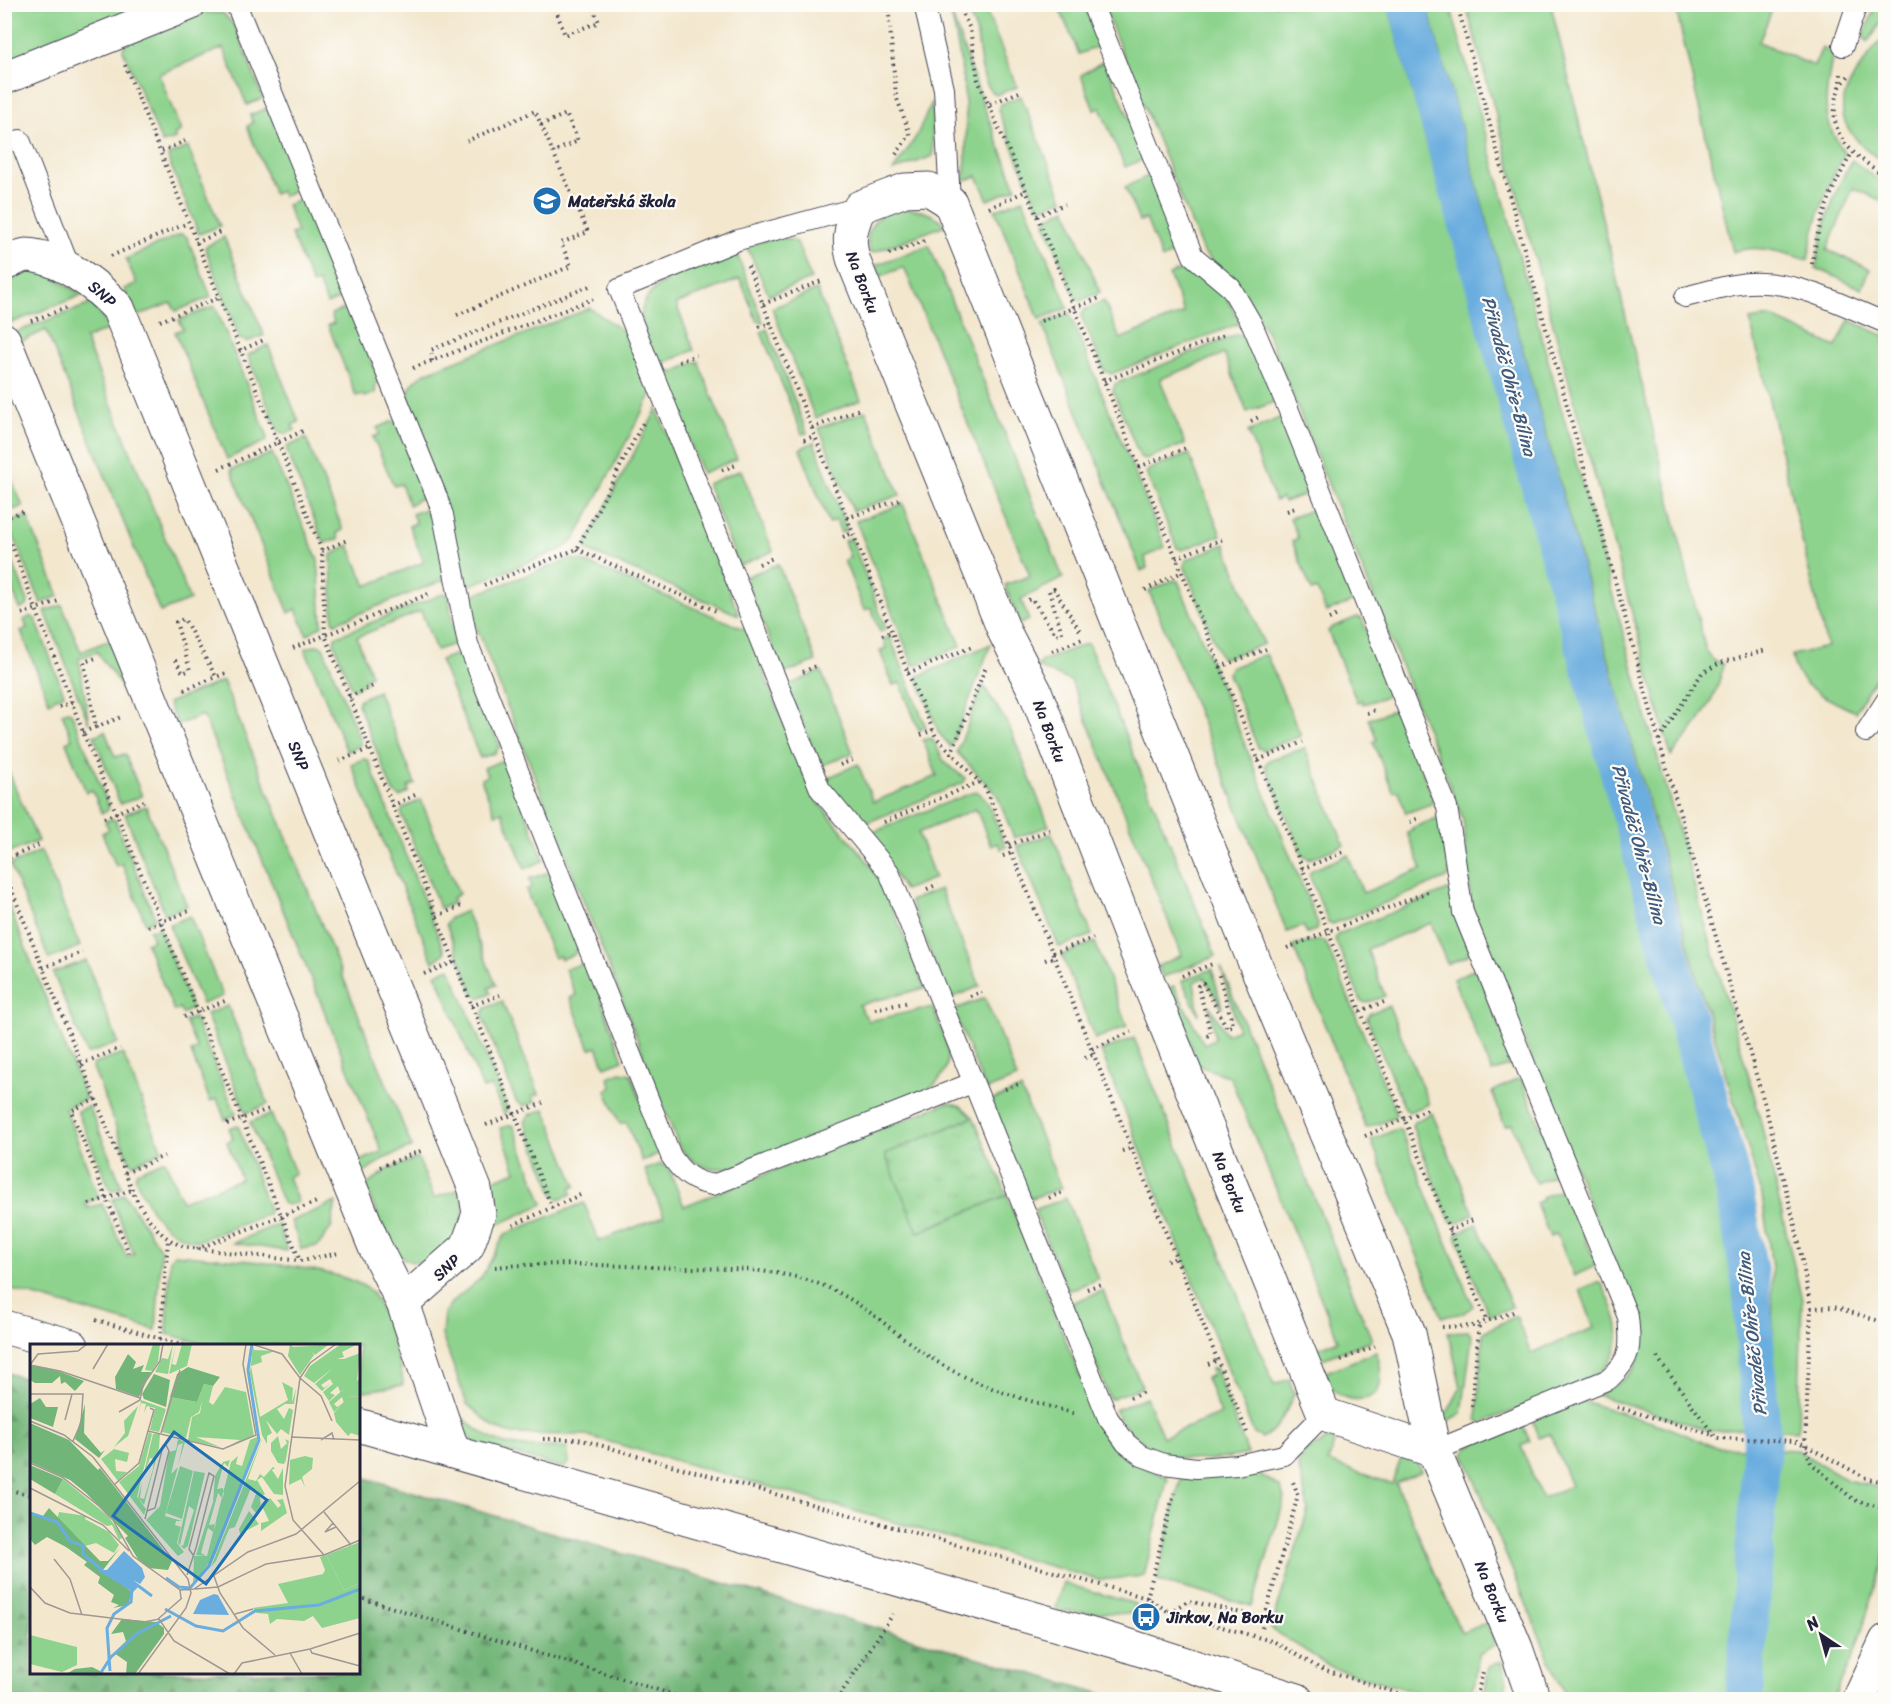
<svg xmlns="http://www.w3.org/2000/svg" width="1890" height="1704" font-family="Sriracha,sans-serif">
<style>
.green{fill:#8dd38d;stroke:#587a64;stroke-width:1.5}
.forest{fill:url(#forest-firs);stroke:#4a6c5a;stroke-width:1.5}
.park{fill:url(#park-tufts);stroke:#587a64;stroke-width:1.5}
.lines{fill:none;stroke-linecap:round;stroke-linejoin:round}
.canal{stroke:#6aaddf;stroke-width:38}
.service-casing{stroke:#414051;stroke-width:22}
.minor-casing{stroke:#414051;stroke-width:35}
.path{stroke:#414051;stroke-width:4;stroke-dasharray:1.5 4.5;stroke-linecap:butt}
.service{stroke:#fff;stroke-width:20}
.minor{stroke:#fff;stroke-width:33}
.labels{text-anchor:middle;stroke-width:4.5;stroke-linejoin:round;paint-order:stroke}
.poi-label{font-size:16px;font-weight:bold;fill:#22223b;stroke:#fdfcf7;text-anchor:start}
.street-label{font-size:16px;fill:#22223b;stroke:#fdfcf7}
.water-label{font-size:18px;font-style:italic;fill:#3f5a7d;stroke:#fdfcf7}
.inset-river{fill:none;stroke:#6aaddf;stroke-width:3}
.inset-road{fill:none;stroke:#9f9893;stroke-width:1.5}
.view{fill:#1f6fb2;fill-opacity:0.15;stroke:#1f6fb2;stroke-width:3}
.inset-edge{fill:none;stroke:#22223b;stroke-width:3}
</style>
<defs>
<pattern id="forest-firs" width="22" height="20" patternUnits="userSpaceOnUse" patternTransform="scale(1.5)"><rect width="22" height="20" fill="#72b578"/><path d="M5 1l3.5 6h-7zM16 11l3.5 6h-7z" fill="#5d9364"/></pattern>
<pattern id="park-tufts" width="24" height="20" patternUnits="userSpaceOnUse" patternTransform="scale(1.5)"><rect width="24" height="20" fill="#8dd38d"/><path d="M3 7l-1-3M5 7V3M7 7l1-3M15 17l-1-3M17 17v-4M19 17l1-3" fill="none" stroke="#79b57b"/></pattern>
</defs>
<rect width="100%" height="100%" fill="#fdfcf7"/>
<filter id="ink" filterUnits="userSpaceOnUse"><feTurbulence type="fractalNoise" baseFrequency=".0167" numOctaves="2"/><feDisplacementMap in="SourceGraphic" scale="12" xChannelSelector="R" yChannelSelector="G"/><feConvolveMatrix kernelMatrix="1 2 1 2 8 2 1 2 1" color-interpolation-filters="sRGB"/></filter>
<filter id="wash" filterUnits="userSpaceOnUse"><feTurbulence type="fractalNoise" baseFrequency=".008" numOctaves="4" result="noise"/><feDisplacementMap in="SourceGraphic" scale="24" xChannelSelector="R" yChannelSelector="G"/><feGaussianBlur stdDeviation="1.35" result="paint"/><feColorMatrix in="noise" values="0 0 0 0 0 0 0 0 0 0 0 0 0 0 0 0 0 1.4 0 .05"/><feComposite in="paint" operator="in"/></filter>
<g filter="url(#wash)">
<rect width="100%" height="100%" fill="#f3e7ce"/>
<g class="green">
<polygon points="5,5 156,5 5,67"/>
<path d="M964,5h20l33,82 -21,8c-18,-12 -15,-45 -20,-64 -3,-9 -9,-18 -12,-26z"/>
<polygon points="1058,5 1084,5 1099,42 1097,47 1079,54"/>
<path d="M1103,5h285l331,1187 17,100 9,137 -34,2 -114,-36c37,-19 48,-29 40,-72l-165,-413 -9,-91 -196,-487 -28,-46 -36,-34z"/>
<polygon points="1427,5 1450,5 1651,734 1756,1102 1802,1300 1798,1431 1774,1430 1772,1268 1762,1195 1701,992"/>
<path d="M1466,5h85l155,646 7,9 10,4c-4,35 -29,66 -52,92z"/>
<path d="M1675,5h99l-15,37 55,24 8,-18 11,5c-7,41 -15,65 12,100 -19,35 -31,68 -37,107 -26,-7 -48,-17 -75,-8z"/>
<path d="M1876,5h9c1,13 -9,27 -18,37l-4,-6z"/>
<path d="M949,7l37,105 30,76 -28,12 -11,-24 -13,5c6,-58 0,-117 -15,-174z"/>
<polygon points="198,12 223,13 236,28 263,98 247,105 223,48 159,74 181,131 174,134 176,139 162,143 123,50 126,41"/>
<path d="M1885,37v127c-41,-31 -59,-51 -23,-99 7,-9 14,-22 23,-28z"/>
<polygon points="1102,62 1107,65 1145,156 1142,160 1125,167 1100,108 1094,110 1081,75"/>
<polygon points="1021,96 1063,199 1042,208 1037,206 998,110 1001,104"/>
<polygon points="932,102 933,156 893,171 916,137"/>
<polygon points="265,109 270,111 300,185 296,190 283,196 281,191 274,194 247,126 253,123 250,115"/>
<polygon points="188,147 220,226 199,234 169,161 168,156"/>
<path d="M1852,160l33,25v17l-32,-14 -26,62 43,19 -8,20 -46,-21c6,-39 16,-74 36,-108z"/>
<polygon points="1148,176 1153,177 1182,248 1162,259 1146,219 1139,221 1125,187"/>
<polygon points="303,199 307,201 343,292 344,297 327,304 318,282 312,284 291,234 297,232 287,205"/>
<polygon points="1023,199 1068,308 1039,319 995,210"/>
<polygon points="1066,208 1100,292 1080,301 1075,297 1045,223 1046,219"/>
<path d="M895,209c19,-1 37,2 51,16l-75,28c-10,-20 4,-38 24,-44z"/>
<polygon points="181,234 187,237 211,297 176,311 171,303 137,316 124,289 137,284 126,259"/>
<polygon points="224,237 264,335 247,342 240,339 206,251 205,247"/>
<polygon points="781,237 797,242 811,279 769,295 746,245"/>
<polygon points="929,245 1063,578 1021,599 1029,620 1020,624 1005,585 1030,576 904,267 881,276 876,265"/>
<path d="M731,254h6l26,68 -6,-1 -17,-42 -64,25 18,46 -35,15c-5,-13 -15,-29 -17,-43 -8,-41 61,-57 89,-68z"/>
<polygon points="1188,267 1193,268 1225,294 1239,321 1238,324 1111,374 1104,370 1081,315 1084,310 1104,301 1120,339 1184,313 1169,275"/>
<path d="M40,268l42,27 -71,28c-11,-32 -6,-47 29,-55z"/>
<polygon points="817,290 861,400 815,418 772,308"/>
<polygon points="91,304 102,316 108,329 85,339 190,600 160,612 46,330 20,342 16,332"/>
<polygon points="215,306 267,435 266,441 227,459 175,332 183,329 179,320"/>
<polygon points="347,308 350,308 380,381 376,383 375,393 365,397 363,394 356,396 328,325 334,323 331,314"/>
<path d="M590,308l40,28 22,57 -77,146 -13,10 -91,36 -8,-7 -53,-169c-5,-18 0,-26 15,-36z"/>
<polygon points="1069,313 1165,547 1145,557 1147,568 1141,571 1042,324"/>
<path d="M1771,317l65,30 13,-27 36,16v326l-30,50c-27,-14 -59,-23 -63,-57l35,-8 -77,-327z"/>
<polygon points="767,329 807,433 802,434 761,332"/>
<polygon points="1238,334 1250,339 1275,399 1272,403 1247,412 1224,354 1160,379 1185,444 1145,459 1140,457 1113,391 1115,384"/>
<polygon points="268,345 299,422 292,425 295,430 285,434 278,431 249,359 248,355"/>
<polygon points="698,361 737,459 702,473 664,376"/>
<polygon points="657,409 739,615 586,550 585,546"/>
<polygon points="866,411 900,495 853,511 819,428"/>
<polygon points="1279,418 1284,420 1310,488 1309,493 1284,502 1282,498 1275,501 1248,432"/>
<polygon points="393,421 397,423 424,489 420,491 423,497 409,505 401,484 394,486 373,437 380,434 377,428"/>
<polygon points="306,438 343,530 337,533 339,539 325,543 322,539 287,451 287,447"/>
<polygon points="814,442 847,530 841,533 836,520 829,523 800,449"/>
<polygon points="272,453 318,560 322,625 307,635 296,609 289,613 231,470"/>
<polygon points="1189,454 1221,535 1182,550 1177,548 1146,473 1150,469"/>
<polygon points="4,463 23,506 5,513 4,513"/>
<polygon points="741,470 773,551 739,566 707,484"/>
<polygon points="903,504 961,646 917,665 913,665 856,521"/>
<polygon points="428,508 433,510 445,575 444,580 335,623 333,620 331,555 349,545 366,586 424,562 409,526 416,523 412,514"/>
<polygon points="1314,509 1319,510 1354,598 1352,602 1326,612 1317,589 1312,591 1292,541 1298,538 1290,518"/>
<polygon points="27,516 59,596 41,603 16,542 6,524"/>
<polygon points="851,538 886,629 880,632 871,608 864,610 844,560 850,557 844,541"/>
<polygon points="5,543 28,601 27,606 20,609 5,571"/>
<polygon points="1225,544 1264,644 1225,658 1220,656 1184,565 1186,560"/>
<path d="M570,559l12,2 165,69 65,165 67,80 46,113 -67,17 11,16 63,-14c13,30 30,60 -5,83l-186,76c-31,5 -41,5 -62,-20l-211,-541v-6l6,-4z"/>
<polygon points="778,564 816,661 783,674 745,577"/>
<polygon points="1174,580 1178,581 1318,924 1316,930 1307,933 1303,926 1287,932 1149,591"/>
<polygon points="445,593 449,596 455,644 436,650 421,611 357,637 371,675 364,679 366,683 354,689 351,687 334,643 335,637"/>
<polygon points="62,605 81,652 109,640 136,707 97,652 79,658 89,724 45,611"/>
<polygon points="31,616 36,620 64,694 49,702 21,631 27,628 24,620"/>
<polygon points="1357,617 1362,619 1391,691 1387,696 1363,704 1362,700 1357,702 1328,631 1333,627"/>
<polygon points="890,637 926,727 919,730 900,683 893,685 880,651 886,648 883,639"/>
<polygon points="1088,643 1216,956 1163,977 1158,966 1182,955 1071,681 1037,667 1042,661"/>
<polygon points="991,644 951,747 939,733 917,677"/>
<polygon points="317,645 323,647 360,740 360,745 347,752 305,649"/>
<polygon points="461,653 500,746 495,753 480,758 440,660"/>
<polygon points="1266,654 1301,736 1263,750 1258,748 1228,674 1230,668"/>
<polygon points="821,671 853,753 820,766 787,686"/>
<polygon points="223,681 412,1147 383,1159 362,1175 357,1162 382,1152 203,715 177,725 168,703"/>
<polygon points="983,685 1009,726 1049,826 1014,838 997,795 957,752"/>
<polygon points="378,691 415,784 408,787 409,792 400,797 393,792 358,704 360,699"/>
<polygon points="1393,710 1399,712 1433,799 1431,804 1406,813 1398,791 1393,792 1373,742 1377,740 1369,719"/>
<polygon points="68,711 71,712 109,807 107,811 102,813 92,790 86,792 66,742 72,739 62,713"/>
<polygon points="105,731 115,757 125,754 142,796 120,804 94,736"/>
<polygon points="932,738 945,763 965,778 963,783 861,825 832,794 825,779 858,764 873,802 937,776 923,740"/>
<polygon points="1305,748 1344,845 1309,859 1303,856 1265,765 1269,760"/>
<polygon points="363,759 368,760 445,953 433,962 351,764"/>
<polygon points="4,761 38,841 6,854 4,850"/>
<polygon points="500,761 507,764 544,860 525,869 502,812 495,814 481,779 487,776 484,768"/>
<polygon points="976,791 987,801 1006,847 1001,849 998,843 991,846 976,809 918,833 935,878 904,890 871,837 873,832"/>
<polygon points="421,800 459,894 452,898 454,903 440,908 401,813 403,808"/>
<polygon points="146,806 187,906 165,914 125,814"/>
<polygon points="1437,818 1442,820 1450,874 1447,878 1333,924 1328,922 1309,874 1312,870 1348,855 1363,893 1422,869 1407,833 1413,830 1412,828"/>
<polygon points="111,819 115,820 155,918 146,924 122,864 116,866 102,833 109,830 105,821"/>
<polygon points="1052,834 1092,935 1059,947 1017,846"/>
<polygon points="41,851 80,946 49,959 10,865"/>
<polygon points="546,873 551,874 579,945 574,955 561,959 560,956 554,958 526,890 532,887 529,879"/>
<polygon points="940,889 980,986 949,999 910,901"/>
<polygon points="1448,890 1453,892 1470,951 1468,955 1447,964 1431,923 1367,949 1385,996 1366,1003 1361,1001 1335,939 1338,934"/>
<polygon points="4,894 86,1099 65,1108 99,1198 85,1203 88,1208 102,1204 127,1257 134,1254 112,1200 124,1194 161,1250 156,1330 5,1288"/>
<polygon points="466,911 496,985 489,988 491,993 479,998 473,993 446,924 450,918"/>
<polygon points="190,916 223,996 202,1004 169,925"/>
<polygon points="159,928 192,1008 182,1014 180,1008 174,1011 146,943 153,940 149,930"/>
<polygon points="1320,940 1326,943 1396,1113 1394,1118 1366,1128 1293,946"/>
<polygon points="1095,942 1127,1026 1095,1039 1062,955"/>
<polygon points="86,960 118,1043 87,1054 53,973"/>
<polygon points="584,963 588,964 623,1060 605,1067 597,1047 590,1049 570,998 576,995 565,969"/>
<polygon points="1221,967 1372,1340 1317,1361 1312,1351 1338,1340 1230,1077 1199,1066 1168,988 1174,986 1204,1044 1215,1039 1209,1005 1226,1034 1238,1029"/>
<polygon points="450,968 507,1107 507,1112 504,1114 491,1086 483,1089 436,974"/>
<polygon points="1212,969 1222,1008 1204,977 1194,982 1199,1015 1182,981"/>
<polygon points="1475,969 1479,973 1513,1060 1511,1065 1492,1072 1453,979"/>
<polygon points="985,998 1017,1078 986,1090 953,1010"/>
<polygon points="502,1001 539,1094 533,1096 535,1102 523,1106 516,1101 482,1015 486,1008"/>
<polygon points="228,1006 268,1104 246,1113 206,1014"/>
<polygon points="1389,1006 1429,1104 1409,1112 1405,1109 1367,1018 1370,1013"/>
<polygon points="194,1018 236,1114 225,1120 217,1099 210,1101 191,1052 197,1049 185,1021"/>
<path d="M1134,1038l140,347 15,-6 5,15c-7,16 -15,36 -32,44l-8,-4 -153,-383z"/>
<polygon points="123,1054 162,1151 133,1164 128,1158 92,1065"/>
<polygon points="621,1072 631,1074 660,1153 642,1161 626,1122 620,1124 606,1091 612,1087 608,1077"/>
<polygon points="1517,1079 1522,1081 1558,1170 1555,1175 1536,1183 1512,1124 1505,1126 1492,1092"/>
<polygon points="1021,1089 1061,1188 1029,1199 990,1101"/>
<path d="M949,1102l12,4 12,11 -88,38 34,77 88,-37 87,216c20,36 35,53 74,66l-24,99 -45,4 -514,-145 -73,-1 -17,-6 -28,-24 -25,-69 2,-22 7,-10 30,-25 24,-44 79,-31 15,38 65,-25 -19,-46 15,-6 8,3 16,39z"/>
<polygon points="89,1106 122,1187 111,1191 77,1111"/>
<polygon points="545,1109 576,1186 570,1189 572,1194 559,1199 554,1195 525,1122 529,1115"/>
<polygon points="1432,1113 1474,1214 1457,1223 1450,1221 1412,1126 1414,1122"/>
<polygon points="271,1114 295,1173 288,1177 298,1202 287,1205 283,1203 250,1122"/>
<path d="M238,1125l31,85 -1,4 -70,27c-37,-6 -50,-33 -63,-64l2,-5 28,-12 17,41 59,-22 -14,-37 6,-3 -4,-11z"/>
<polygon points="513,1125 543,1204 495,1226 491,1181 516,1171 500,1128"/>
<polygon points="1397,1129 1401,1131 1473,1306 1464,1313 1442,1317 1371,1140"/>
<path d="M418,1158l16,40 24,-8c2,4 4,9 5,13 5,30 -36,79 -65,51 -13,-12 -24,-50 -32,-68l21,-16z"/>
<polygon points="1561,1190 1566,1193 1595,1262 1593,1267 1574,1276 1557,1234 1550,1237 1536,1203 1543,1200 1542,1197"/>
<polygon points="1066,1198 1098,1279 1067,1291 1034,1210"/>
<polygon points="336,1202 331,1228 318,1246 301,1249 291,1221"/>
<polygon points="278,1224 287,1251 233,1243"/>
<polygon points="1477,1224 1512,1307 1491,1315 1488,1313 1456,1236 1459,1232"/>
<path d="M174,1254c39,4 176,11 198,39 12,17 30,71 31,92l-38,6 -6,-2 -1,-43 -152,-1 -39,-11 3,-75z"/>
<path d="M1597,1282l5,2c6,13 14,28 16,43 2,16 -4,31 -15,42 -21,19 -93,42 -122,54l-4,-3 6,-88 33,-16 15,37 63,-25 -14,-38z"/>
<polygon points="1103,1291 1142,1387 1110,1399 1071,1303"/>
<polygon points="1468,1331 1472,1336 1462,1413 1440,1426 1461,1387 1448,1332"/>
<path d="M1376,1352c6,15 11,44 -13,47 -8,1 -15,1 -23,-4 -7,-5 -13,-14 -19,-21z"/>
<path d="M1215,1368l33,86c-52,12 -106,8 -133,-44l31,-13 17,40 58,-23 -15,-36 6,-3 -1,-6z"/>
<polygon points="1580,1400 1666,1427 1716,1447 1746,1448 1733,1699 1568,1699 1557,1678 1464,1454 1467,1447 1522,1424 1530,1441 1521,1446 1542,1498 1571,1486 1550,1434 1538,1438 1532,1419"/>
<path d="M461,1416c39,36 57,31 106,31l2,16 -5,5 -88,-24 -9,-9z"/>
<path d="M1336,1436l-8,26 64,22 9,-26c10,1 17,3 21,13l-26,12 65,150 26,-10 8,22 -16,9 -4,29 -5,9 -16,7h-14l-107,-31 -62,-39 37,-120 -10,-45 6,-12z"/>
<polygon points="1776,1449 1797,1450 1847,1480 1885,1489 1885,1557 1854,1655 1833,1699 1762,1699"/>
<polygon points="1258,1473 1280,1487 1285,1498 1252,1606 1157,1581 1180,1481 1184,1477"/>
<polygon points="1063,1583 1135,1604 1137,1608 1135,1614 1059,1611 1056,1607"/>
<polygon points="1502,1661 1507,1682 1502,1699 1478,1699 1485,1690 1489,1667"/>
</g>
<polygon class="forest" points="4,1372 31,1380 32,1672 358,1672 359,1476 1119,1699 5,1699"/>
<polygon class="park" points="973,1117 1007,1195 918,1232 885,1154"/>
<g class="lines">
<polyline class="canal" points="1407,4 1734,1188 1751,1285 1762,1441 1744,1700"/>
</g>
</g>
<g filter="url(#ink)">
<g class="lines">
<g class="service-casing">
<g id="service">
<path d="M236,4l201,493 6,18 25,129 203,512c11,17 22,26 42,29l259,-102"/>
<polyline points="924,4 944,89 950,202"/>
<path d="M1092,4l101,252 38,32 21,36 35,82 160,401 16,105 165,405c3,30 4,41 -19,62l-175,72"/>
<polyline points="1843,46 1857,4"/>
<polyline points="20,140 71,271"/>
<polyline points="860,207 738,240 619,289 820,789 889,872 1108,1418 1126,1443 1142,1456 1164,1464 1196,1468 1237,1465 1284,1455 1324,1414"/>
<path d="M1685,297c21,-5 43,-13 64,-14 48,-3 93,22 137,40"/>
<polyline points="1866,732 1886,701"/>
</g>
</g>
<g class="minor-casing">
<g id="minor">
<polyline points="4,78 189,4"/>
<path id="s1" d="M4,264c7,-2 16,-9 22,-9 33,1 72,31 92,53l357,881 4,25 -12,33 -64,56"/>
<polyline points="4,340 375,1247 403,1303 453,1451"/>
<polyline points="4,1327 72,1346"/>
<polyline points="358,1425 1117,1642 1297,1700"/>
<path id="s2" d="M1434,1451l-110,-37 -173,-425 -116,-298 -30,-58 -149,-366c-9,-23 -7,-38 4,-60l45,-17 24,-1 21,13 300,749 159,382 25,118 82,197 18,52"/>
<polyline points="1859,1700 1886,1641"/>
</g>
</g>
<g class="path">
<polyline points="556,4 554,5 565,35 599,22 591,4"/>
<polyline points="888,4 896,96 910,134 895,156"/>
<polyline points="958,4 970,29 978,80 1037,216 1487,1322"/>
<polyline points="1457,4 1659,741 1766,1109 1797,1234 1811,1308 1805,1447 1811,1463 1854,1500 1886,1509"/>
<polyline points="1878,37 1886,25"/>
<polyline points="125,65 322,551 325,635 552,1208"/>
<path d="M1841,74c-1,12 -5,22 -6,34 -4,34 26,51 51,69"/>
<polyline points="1840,87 1850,74"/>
<polyline points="990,104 1019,92"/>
<polyline points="541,125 566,114 578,141 553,152"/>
<polyline points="162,151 185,141"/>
<polyline points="989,208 1026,191"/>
<polyline points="1037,216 1065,204"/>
<polyline points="196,243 222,231"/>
<polyline points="889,254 927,240"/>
<polyline points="111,256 188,223"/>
<path d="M1812,264c6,-41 19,-76 40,-111"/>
<polyline points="748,266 908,673 936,737 986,789 1248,1435"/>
<polyline points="763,304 824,280"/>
<polyline points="457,315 571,266 561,243 588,232 535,111 467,141"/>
<polyline points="31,321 66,308"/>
<polyline points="160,321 218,298"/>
<polyline points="1041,321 1102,297"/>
<polyline points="759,327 771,323"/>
<polyline points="239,351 266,339"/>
<polyline points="432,361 431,350 592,285"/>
<polyline points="679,362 696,355"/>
<polyline points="413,368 593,299"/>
<polyline points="1104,381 1227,334"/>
<polyline points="1251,421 1261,416"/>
<polyline points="812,428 862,408"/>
<polyline points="804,440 814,436"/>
<polyline points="1139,467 1186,448"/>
<polyline points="219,469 303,431"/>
<polyline points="722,470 739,464"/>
<polyline points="1287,511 1298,507"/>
<polyline points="4,518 25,511"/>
<polyline points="847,518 901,499"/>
<polyline points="4,534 12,546 83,732 300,1261"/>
<polyline points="843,537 853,533"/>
<polyline points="577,549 716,611"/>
<polyline points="322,551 347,540"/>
<polyline points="1176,558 1223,539"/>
<polyline points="759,564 775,557"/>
<polyline points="484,585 577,549 643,423"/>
<polyline points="1145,590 1182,572"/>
<polyline points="1028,600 1032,599 1056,635 1062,633 1049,591 1054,589 1082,634"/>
<polyline points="22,614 61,600"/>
<polyline points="1329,619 1340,614"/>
<polyline points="882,635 892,632"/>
<polyline points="293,648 431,593"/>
<polyline points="1052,651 1085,638"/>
<polyline points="175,660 183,673 190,670 176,622 184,619 216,677 229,672"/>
<polyline points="1220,667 1266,649"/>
<polyline points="803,672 818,665"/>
<polyline points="908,673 974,646"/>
<polyline points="184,690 216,677"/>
<polyline points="349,697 375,685"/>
<polyline points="59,707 72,702"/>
<polyline points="1367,713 1378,709"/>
<polyline points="96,727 121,717"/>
<polyline points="83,732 96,727 84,662 96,658"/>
<polyline points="921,735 933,730"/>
<polyline points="1659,740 1702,673 1720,663 1766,650"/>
<polyline points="951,754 985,669"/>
<polyline points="1258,760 1303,742"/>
<polyline points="339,761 369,749"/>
<polyline points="840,765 855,759"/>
<polyline points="392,806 419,793"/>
<polyline points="104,818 144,801"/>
<polyline points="884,822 979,782"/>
<polyline points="1410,822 1421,817"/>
<polyline points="1009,845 1050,830"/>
<polyline points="1003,856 1012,853"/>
<polyline points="4,860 39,845"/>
<polyline points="1302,869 1346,851"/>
<path d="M4,871l131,326c12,21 25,41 49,50l116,14 39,-8"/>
<polyline points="927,889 938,884"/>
<polyline points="437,916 464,905"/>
<polyline points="148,927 189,911"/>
<polyline points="1287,948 1430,891"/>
<polyline points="1053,953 1093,938"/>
<polyline points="1045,960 1054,957"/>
<polyline points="43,968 82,952"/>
<polyline points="424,974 454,962"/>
<polyline points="1182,976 1215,963"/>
<polyline points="970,996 982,992"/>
<polyline points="471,1006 500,995"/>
<polyline points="875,1009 910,1002"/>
<polyline points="1360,1011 1387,1001"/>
<polyline points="184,1017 225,1001"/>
<polyline points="1207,1036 1211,1034 1198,986 1203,983 1227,1028 1233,1025 1218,972"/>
<polyline points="1092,1049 1131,1032"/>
<polyline points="1085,1058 1094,1054"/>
<polyline points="81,1064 120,1048"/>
<polyline points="1005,1089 1019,1084"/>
<polyline points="96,1099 71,1111 129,1253"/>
<polyline points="227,1124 269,1109"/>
<polyline points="486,1125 543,1103"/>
<polyline points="1365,1136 1430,1108"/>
<polyline points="1122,1151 1132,1148"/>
<polyline points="380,1167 423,1150"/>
<polyline points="125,1173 164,1156"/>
<polyline points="1049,1198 1063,1192"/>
<polyline points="89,1204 132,1190"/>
<polyline points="513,1225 580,1195"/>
<polyline points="1449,1231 1475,1219"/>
<polyline points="197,1249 319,1201"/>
<polyline points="1167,1261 1177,1258"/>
<path d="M495,1267c52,-5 103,-2 155,0 58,3 117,-3 172,18 43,17 75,52 114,76 42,27 92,39 140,53"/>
<polyline points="1087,1289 1101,1284"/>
<polyline points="1811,1308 1834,1307 1886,1323"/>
<polyline points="96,1320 185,1346"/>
<polyline points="1442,1327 1472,1326 1514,1312"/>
<polyline points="160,1339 168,1240"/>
<polyline points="1657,1357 1716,1438 1797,1441 1868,1479 1886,1482"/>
<polyline points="1341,1360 1375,1346"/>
<polyline points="1208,1364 1218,1360"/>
<polyline points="1130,1398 1144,1392"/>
<polyline points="1472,1406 1479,1323"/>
<polyline points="1617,1407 1713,1435"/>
<polyline points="543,1439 578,1439 1147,1598 1169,1612 1275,1642 1319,1668 1419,1700"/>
<polyline points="4,1488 32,1496"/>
<polyline points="358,1597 690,1700"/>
<polyline points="1147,1598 1174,1493"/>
<polyline points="1169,1612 1188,1601 1264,1618"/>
<polyline points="1262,1628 1298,1495 1293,1482"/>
<polyline points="837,1700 893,1614"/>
<polyline points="1470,1700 1478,1691 1484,1668"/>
</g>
<use href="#service" class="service"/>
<use href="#minor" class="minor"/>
</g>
</g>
<defs>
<g id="school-disc" transform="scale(1.5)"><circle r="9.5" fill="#1f6fb2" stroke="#fdfcf7"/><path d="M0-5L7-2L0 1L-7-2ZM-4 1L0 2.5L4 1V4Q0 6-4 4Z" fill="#fff"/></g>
<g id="bus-disc" transform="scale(1.5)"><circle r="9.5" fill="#1f6fb2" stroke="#fdfcf7"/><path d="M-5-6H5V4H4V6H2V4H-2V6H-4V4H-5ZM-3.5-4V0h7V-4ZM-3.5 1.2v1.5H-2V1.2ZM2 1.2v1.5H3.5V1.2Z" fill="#fff"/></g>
</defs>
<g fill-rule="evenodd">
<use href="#school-disc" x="547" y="201"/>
<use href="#bus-disc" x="1146" y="1617"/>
</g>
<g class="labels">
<g class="poi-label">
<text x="568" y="207">Mateřská škola</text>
<text x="1167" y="1623">Jirkov, Na Borku</text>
</g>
<g class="street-label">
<text transform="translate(863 282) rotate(69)" y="6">Na Borku</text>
<text dy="6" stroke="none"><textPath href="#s1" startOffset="111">SNP</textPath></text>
<text transform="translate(1050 731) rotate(69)" y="6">Na Borku</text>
<text dy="6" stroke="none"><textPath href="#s1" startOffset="615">SNP</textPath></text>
<text transform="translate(1230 1182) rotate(68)" y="6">Na Borku</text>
<text transform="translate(446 1267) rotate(-43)" y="6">SNP</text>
<text dy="6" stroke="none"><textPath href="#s2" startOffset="3008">Na Borku</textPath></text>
</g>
<g class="water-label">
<text transform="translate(1509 376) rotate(75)" y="6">Přivaděč Ohře-Bílina</text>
<text transform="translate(1639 844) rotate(75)" y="6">Přivaděč Ohře-Bílina</text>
<text transform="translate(1752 1334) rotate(-96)" y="6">Přivaděč Ohře-Bílina</text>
</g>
</g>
<g transform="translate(30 1344)">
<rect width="330" height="330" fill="#f3e7ce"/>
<path d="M123,0h7l-2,18 -6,9 -7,-1zM143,0l-5,30 -13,-2 7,-14 6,1zM146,0l-4,20 4,1 6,-21h10l-5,22 -18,8zM260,0l3,3 35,-2 -13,10 -3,-3 2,3 -14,20 -12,-19zM311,0h17l-16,8 2,5 -7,2h7l16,-6 -3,28 3,-3v19l-11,-1 -5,7 -2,-6 -8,7 3,3 6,-4 -9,9 -5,-10 16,-14 -5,4 -2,-6 -8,7 5,2 -6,6 -6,-9 10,-8 -3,-5 -9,6 3,3 6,-4 -8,7 -7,-7 18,-16 -19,15 -10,-7 6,-10zM223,2l1,4 21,1 -14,5 1,6 -11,4 9,51 28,-17 -6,-18 11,6 -1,15 4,-15 -2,16h-9l-8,5 7,10 5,-11 4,2 -4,25 -8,-6 -4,5 -11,-14 6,13 -5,3v8l-5,-9 -12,-62zM174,40l9,2 -4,16 4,3 12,-18 21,5 8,44 -25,11 -4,1 15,-8 -44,-3 24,10 -32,-7 4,-23 8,-4 2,-12 -3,11 -8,5 -5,21 -24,-6 8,-35 27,5zM111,56l25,9 -7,23 -9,-2 5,-22 -8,-2 -3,7 2,-9 -5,-1 -2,9zM108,62l-10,30 -14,11 11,-14 -1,-12zM119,88l3,2 -15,63 9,12 -2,6 -25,-33 20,-16zM123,90h7l-1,14 -15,57 -6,-7 4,-16 -2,16 4,1 9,-30 1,-10 -4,-1 -8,23zM229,92l-43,117 -23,32 1,-29h13l24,-94 7,-6 -2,8 6,2 8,-26zM248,92l3,13 6,-6 -2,-4 4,2 -4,24 1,-5 -2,4 -6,-1 -7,-12v-8zM233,93l-17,47 2,-5 8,2 4,-7 4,3 9,-10 2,1 4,6 -4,-6 -3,2 6,9 5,-11v27l-9,-1 -12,-17 -5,3 8,14 -5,3 1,13 -5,3 -5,-6 6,-16 -6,-3 -16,39 -6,2 -13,32 -5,6zM148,95l7,3 -7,23 5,-22 -5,2 -7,29 7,-7 -13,49 17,5h-6l-1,4 6,2 -4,16 7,9 -6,4 -32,-36 14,-14 9,-54 7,-2zM84,105l15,4 -2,9 -12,-3 1,12 11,1 -9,9 -17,-22zM275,112l8,2 -1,11 -10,8 3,10 -4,-8 -12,6 1,-25zM200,116l-2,7 -4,-4 -1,3 -6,23 6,-1 1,6 -2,4 -4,-5 -9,32 7,-1 -3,8 -5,-4 -1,3 -6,22 5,3 -10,-1 17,-53 2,-26 8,-14zM150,122l13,5 -11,48 -16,-6zM164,127l11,2 -17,73 -4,3 -6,-6zM159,162l5,4 -11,36 -3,-1zM33,135l45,37 15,21 -4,3 -7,-15 -5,1 -52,-32zM240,154l8,10 3,-3 -4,-5 6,-1 4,14 -26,18v-8l8,-2 -8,-17zM219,167l10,13 -19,10 -1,-5zM29,168l27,4 -1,3 24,13 10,13 -5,8 -18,-10 -11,3 -28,-26zM330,198v41l-16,7 -18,-35zM0,291l47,12v18l-15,7 -32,-8z" fill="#8dd38d" fill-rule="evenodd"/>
<path d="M98,10l8,8 -3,7 11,-4 -3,7h10l-12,25 -23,-8 -1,-12zM0,21l28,6 26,10 -9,10 -10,-9 -4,2 -1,-8 -8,7h-17l-5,-3zM158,23l32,10 -7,9 -9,-2 -7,18 -27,-5 7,-23zM124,30l16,6 -4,27 -22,-8 -2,-5zM10,54l6,9h12l-5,20 -23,-9v-14zM55,60l-1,29 17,20 4,-3 -6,8 -24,-19zM0,79l39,17 29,30 2,-2 72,93 -4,9 -19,-2 -11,-9 -13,-21 3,-2 -42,-43 -16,-13 -40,-18zM0,121l33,14 -8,15 -25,-15zM19,164l51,53h8l12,-13 -17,22 29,22 -4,13 -15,3 6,-3 -8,-3 3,-7 -16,-12 2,-6 -16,-12 3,-3 -21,-15 -19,-10 -12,8 -5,-6v-24l13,1zM92,275l34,3 8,6v6l-29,40h-9l1,-12 -13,-9 12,-12 -3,-9 -12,2zM62,323l14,7h-40l9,-5z" fill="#72b578"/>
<path d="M319,52l11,1v39l-9,-3 -3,3 -12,-14 -2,-9zM296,211l18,35 16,-7v35l-38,10 -9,-12 -9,5 -27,-2 -7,5 -2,-10 -11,-1 -4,-5 35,-5 -10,-19 45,-10 2,-4 -5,-13z" fill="#8dd38d"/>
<path d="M94,207l18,17 3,9 -5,7 -7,-4 6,6 -6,6 -36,-22h10zM184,250l4,1 11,20 -36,-1 7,-14z" fill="#6aaddf"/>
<path class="inset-river" d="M0,169l27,9 13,19 13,5v8l19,16M136,234l13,9 11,1 19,-22 50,-126 -11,-70 4,-26M99,235l23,17M135,265l31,17 27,5 32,-20 64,-6 41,-16M80,327l-3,-43 7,-14 17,-12 1,-13M70,330l11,-17 27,-24 33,-17"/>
<path class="inset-road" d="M222,0l30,10 18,24 21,18 11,25M0,21l30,6 80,27M0,21l8,-11 40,-3 9,-7M63,25l15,-25M0,50h53l-2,29 -8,18M89,68l21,-12 3,-15 17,-24 3,-17M35,76l7,-26M0,77l34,14 29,22 95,122 3,14 -5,15 -48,66M118,87l75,18 33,-14 -13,-71 3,-20M131,89l19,-63M261,93l69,3M291,96l11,-7 2,7M0,119l32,14 37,29 14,14 20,36 47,34M85,140l24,-21 15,-53 -4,-2M0,144l73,37 26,26M294,168l27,33M115,175l18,-73 3,-1 3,6 -14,57 -8,3M303,179l-8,9 11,-5M294,211l-31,-35 -8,-34 15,-108 10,-15 26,-19M24,215l16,20 12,36M157,231l9,-27 18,-72 -5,-3 -20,76 4,6M184,232l6,17 23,35 32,27M0,243l15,16 25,10 74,9 15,-3 15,22 56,33M165,245l23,-2 48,-23 58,-9 36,-15M151,254l-1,-8 14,-1 54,-37 48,-18 64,-53M205,270l18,-5M128,275l24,-21M280,305l2,4 48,13M260,309l12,21M204,330l8,-11 68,-14 50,-16"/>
<path class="view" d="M144,88l93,68 -61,84 -93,-68z"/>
<rect width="330" height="330" class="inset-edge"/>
</g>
<rect width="1890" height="1704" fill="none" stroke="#fdfcf7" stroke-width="24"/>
<g transform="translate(1821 1635) rotate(324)" stroke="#fdfcf7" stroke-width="4.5" paint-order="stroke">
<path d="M0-4.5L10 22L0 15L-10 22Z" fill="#22223b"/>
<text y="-9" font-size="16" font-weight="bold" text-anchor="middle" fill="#22223b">N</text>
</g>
</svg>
